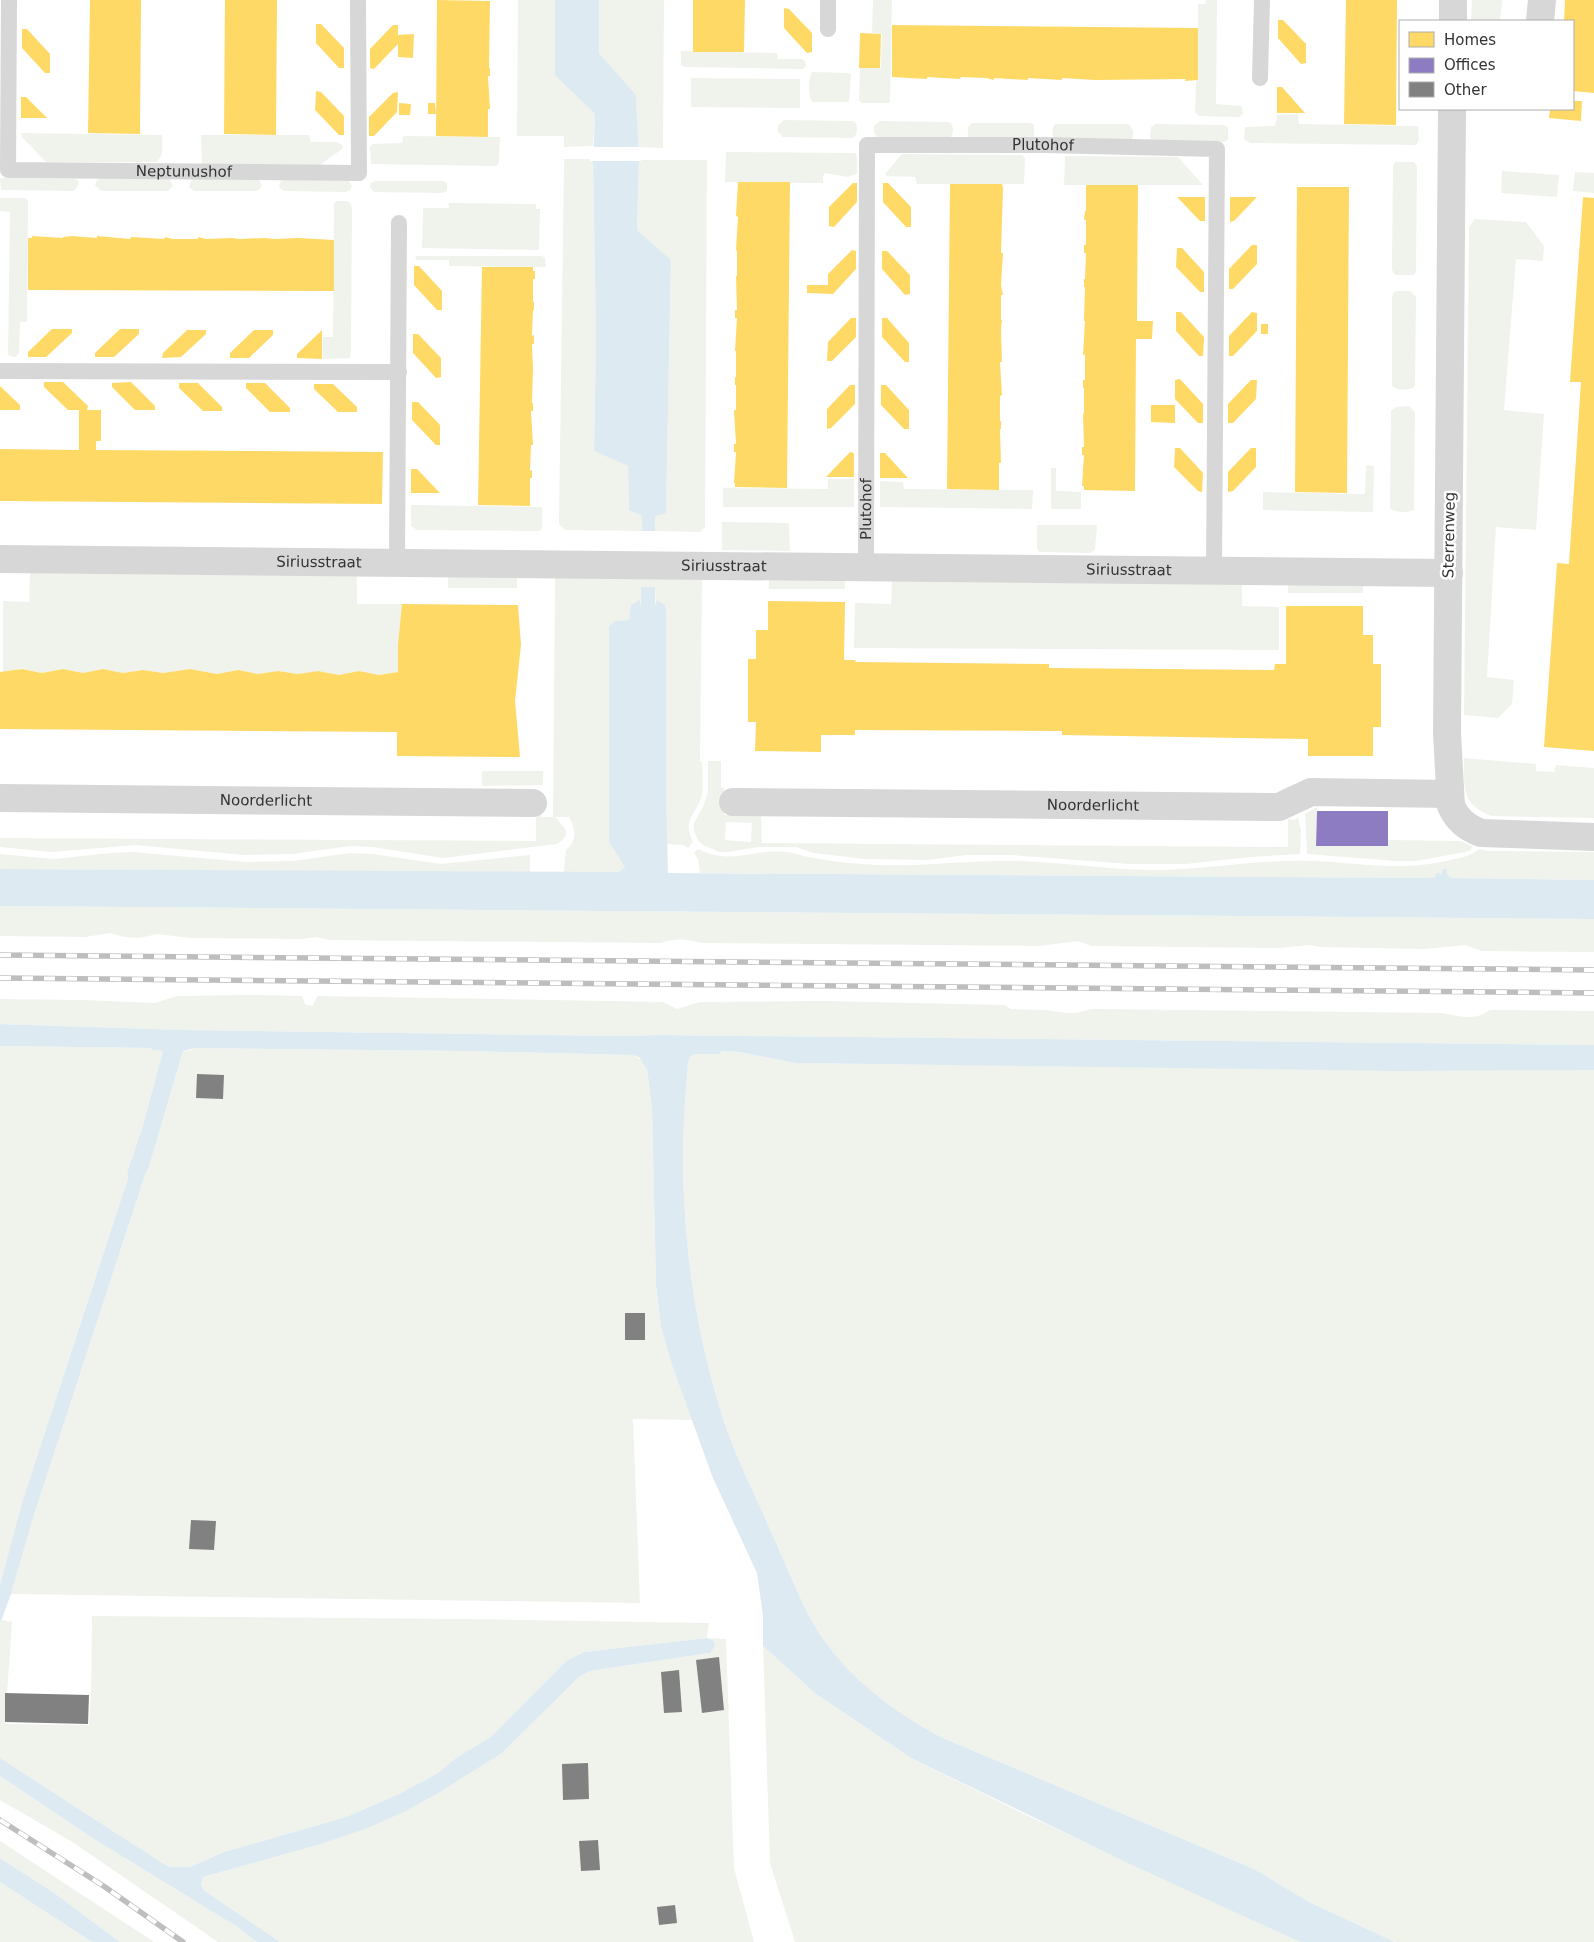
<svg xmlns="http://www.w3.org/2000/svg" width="1594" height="1942" font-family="'DejaVu Sans',sans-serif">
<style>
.green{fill:#f0f3ec;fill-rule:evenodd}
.water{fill:#deeaf2}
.pier{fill:#fff}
.homes{fill:#ffd966}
.offices{fill:#8e7cc3}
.building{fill:#818181}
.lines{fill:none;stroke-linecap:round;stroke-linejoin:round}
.lane{stroke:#d7d7d7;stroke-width:16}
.street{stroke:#d7d7d7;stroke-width:28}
.rail-casing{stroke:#bebebe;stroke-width:5.5}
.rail{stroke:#fff;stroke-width:4;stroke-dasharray:11;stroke-linecap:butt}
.labels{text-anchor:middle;stroke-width:5;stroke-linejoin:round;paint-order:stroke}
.street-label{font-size:15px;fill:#333;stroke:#fff}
</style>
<rect width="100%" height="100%" fill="#fff"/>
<g class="green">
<polygon points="518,0 555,0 555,74 595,114 593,146 564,147 564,136 517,136"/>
<polygon points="599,0 664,0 663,148 638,147 636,95 599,53"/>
<polygon points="873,0 892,0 890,103 862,103 859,100 860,68 881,68 882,34 872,33"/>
<polygon points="1206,0 1217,0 1216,104 1242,106 1243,114 1239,117 1199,116 1195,112 1196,81 1198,80 1198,4 1205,4"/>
<polygon points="1472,0 1502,0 1500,21 1471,21"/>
<polygon points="681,51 777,53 778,59 802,59 805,61 806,66 803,69 684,67 681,65"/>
<path d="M812,72l37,1 2,2 -2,26 -3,1h-34c-4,-7 -4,-24 0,-30z"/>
<polygon points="691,78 800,79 800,108 691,107"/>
<polygon points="1298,114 1299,124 1418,126 1419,140 1416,145 1250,143 1244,139 1245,127 1275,126 1277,115"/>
<path d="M784,120l69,1 2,1c3,5 3,12 -2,16l-70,-1 -5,-5v-7z"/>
<path d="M880,121l68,1 3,1c3,6 3,11 -2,16l-71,-1 -4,-5v-7z"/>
<polygon points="972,123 1030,123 1034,125 1034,137 971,139 968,137 968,127"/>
<path d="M1055,124h73l5,6v7l-3,4 -76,-2c-3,-4 -2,-11 1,-15z"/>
<polygon points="1156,124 1224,125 1228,128 1228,139 1225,142 1157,142 1152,140 1150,137 1151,127"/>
<path d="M21,133l141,2c0,10 3,23 -7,27h-109l-24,-25z"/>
<polygon points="201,135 309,135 311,142 338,142 343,146 342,149 320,165 202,164"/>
<polygon points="403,136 500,137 499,163 496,166 371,164 370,147 372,144 402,143"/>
<polygon points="726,152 855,153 857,157 857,174 847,177 825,173 823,176 823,183 725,182"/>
<polygon points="902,154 1022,155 1025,158 1024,184 917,184 915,177 887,176 885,174"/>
<polygon points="1065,156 1178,157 1203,185 1064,185"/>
<polygon points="564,159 593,159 596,337 594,450 628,466 629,510 642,516 642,531 565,530 559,524"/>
<polygon points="639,160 707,160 705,527 700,532 655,531 655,516 666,512 671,260 637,230"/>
<polygon points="1395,162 1414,162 1417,166 1416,271 1414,275 1395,275 1392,270 1393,165"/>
<polygon points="1502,171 1559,175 1557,197 1501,193"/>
<polygon points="1575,172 1594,173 1594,193 1573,191"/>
<polygon points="0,178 73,179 78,180 79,184 74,191 1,190"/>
<polygon points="101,178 170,179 173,186 168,191 101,191 95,185 97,180"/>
<polygon points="192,179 259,180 262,185 260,189 256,191 194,191 189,187"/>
<polygon points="285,180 349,181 352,186 350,190 346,192 284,191 281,189 279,186 281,181"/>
<polygon points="375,181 443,181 447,183 447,191 442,193 374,192 370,187 371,183"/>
<polygon points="0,198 25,198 28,201 27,322 20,322 19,353 16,357 9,356 8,353 10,212 0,211"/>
<polygon points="337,201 348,201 351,204 352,209 351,351 350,358 323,359 323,337 333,337 334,204"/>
<polygon points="449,203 536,204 536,209 540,209 539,250 422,248 423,208 449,208"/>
<polygon points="1475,219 1526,222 1544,246 1543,261 1516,259 1504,410 1544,414 1536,530 1496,527 1487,677 1514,680 1512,704 1498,718 1464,715 1469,227"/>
<polygon points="415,256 542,256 545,258 546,267 449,266 449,260 417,260"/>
<path d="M1397,291h13l6,6 -1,88 -2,3c-6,2 -17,3 -21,-3v-87l1,-5z"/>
<path d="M1409,406l6,6 -1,96v2c-7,3 -19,3 -24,-2l1,-97 5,-4z"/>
<polygon points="1366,465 1374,466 1373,512 1263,510 1263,492 1365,494"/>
<polygon points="1051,468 1056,468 1056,491 1081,492 1081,509 1051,509"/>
<polygon points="828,479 854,479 854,507 723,507 723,488 828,489"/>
<polygon points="880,481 903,482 904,489 1033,490 1032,509 880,507"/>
<polygon points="411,505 542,507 542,527 540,531 417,530 411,526"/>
<polygon points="722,522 789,523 790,551 722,550"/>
<polygon points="1037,525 1097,525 1095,550 1090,553 1039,552 1037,548"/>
<polygon points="30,573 357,576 357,604 402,604 398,644 398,672 379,675 359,671 339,675 318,671 298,674 278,671 258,674 238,670 217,674 190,669 163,673 143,670 123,673 103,669 83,673 63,669 42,673 22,669 3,672 3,601 29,602"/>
<polygon points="448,576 517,577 517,588 448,588"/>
<path d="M555,577l147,2 -2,182h2c0,11 2,22 0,33 -4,20 -21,24 -9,48l-5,6 -5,-3 -17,-1 -11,-257 -14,18h-1v-4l-11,19 -14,2 10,245 -7,5h-54l2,-22c11,-9 10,-21 3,-33h-14c10,11 18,17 2,27l-114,14 -70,-11 -23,-1 -58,8 -48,1 -109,-10 -84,7 -51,-5v-9l536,3v-27l5,1v2h12z"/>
<polygon points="769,579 845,580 845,589 769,589"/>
<polygon points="892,580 1242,583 1242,606 1279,607 1279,650 854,648 855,603 891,604"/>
<polygon points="1288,583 1363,584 1363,593 1288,593"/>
<path d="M1464,758l72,6v7l18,1 2,-7 38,3v50l-102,-2c-31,-11 -28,-29 -28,-58z"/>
<path d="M708,761h13v27h3v27h37l1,28 526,4v-28l6,1 4,-2 3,12 -1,24 -50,3 -64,7h-56l-120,-9h-44l-38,5 -63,-1 -52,-6 -17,-6h-37l-31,5h-9l-16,-7 -5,-5 -4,-9v-8l9,-16 5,-15zM726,822l26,1 -1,19 -26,-2z"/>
<polygon points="482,771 543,771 543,785 482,786"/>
<polygon points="1317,807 1316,846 1388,846 1388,840 1461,841 1472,846 1471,850 1465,852 1416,861 1396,861 1307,854 1305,814"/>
<path d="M698,849c32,17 55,-1 89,3 9,1 18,5 27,6 21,4 42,6 63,7 44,2 87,-5 131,-4 49,0 97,9 146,9 53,0 105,-11 158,-9 50,2 88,11 138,-1 11,-3 20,-3 29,-11l9,2 106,1v28l-142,-2 -5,-3v-6l-7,8 -4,-4 -2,5 -734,-5 -2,-14 -4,-6z"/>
<polygon points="133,852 246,862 293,861 350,853 373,854 441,864 530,855 530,872 0,869 0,854 54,859 110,853"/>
<path d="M0,906l1594,13v33l-112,-1 -17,-6 -39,4 -106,-2 -11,-2 -29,3 -189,-2 -13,-5 -39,5 -338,-3c-15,-4 -25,-5 -40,0l-332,-3 -13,-3 -15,2 -112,-1 -31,-4 -19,4 -15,-1 -14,-4 -25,4 -83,-1h-2z"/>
<path d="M250,995l52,1 3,8 7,2 6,-10 345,6 14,7 23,-7 124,-1 181,4 6,4 35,1 21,3h9l16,-4 350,4c18,3 30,9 48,-3l104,1v34l-936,-10 -36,1 -438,-6 -184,-6v-25l82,1 73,3 22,-7z"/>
<path d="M0,1046l151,2 2,2 10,1 -20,74 -16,48 1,5c-44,135 -89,269 -128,405z"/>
<path d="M196,1048l266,3 169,4c9,2 13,6 16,14l5,39 4,177 5,42 11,38 21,55 -60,-1 7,184 -629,-9 22,-76 112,-343 4,-8 34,-116 9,-1z"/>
<path d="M720,1051l19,1 56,11 577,7h222v872h-199l-86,-40 -55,-33 -311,-131c-56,-29 -109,-71 -137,-128 -13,-27 -24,-54 -36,-81 -18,-41 -40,-83 -52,-127 -24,-80 -35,-165 -35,-249 0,-30 3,-61 5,-91l2,-6 4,-2h26z"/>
<polygon points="92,1616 457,1619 709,1623 707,1638 726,1639 734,1868 754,1942 280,1942 205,1891 201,1886 203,1877 321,1844 404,1812 437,1794 502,1753 579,1677 590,1671 603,1669 710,1653 707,1638 584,1652 566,1661 492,1736 456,1758 438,1773 399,1794 346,1817 224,1852 190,1867 170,1867 164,1864 0,1758 0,1624 2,1620 12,1622 5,1724 89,1725 91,1692"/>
<polygon points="763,1646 816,1694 911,1758 1020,1812 1300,1942 795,1942 770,1863"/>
<polygon points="0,1776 94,1839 239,1928 257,1942 218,1942 74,1843 0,1800"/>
<polygon points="0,1841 154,1942 120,1942 53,1892 0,1858"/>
<polygon points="0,1882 92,1942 0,1942"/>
</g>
<g class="water">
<polygon points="555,0 599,0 599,53 636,95 639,160 637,230 671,260 666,513 655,516 655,531 642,531 642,516 629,510 628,466 594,451 596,337 593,161 595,114 555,75"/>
<polygon points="641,587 655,587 655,605 657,600 665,605 666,612 666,797 668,873 1434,878 1436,873 1440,873 1441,876 1443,869 1447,869 1447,875 1452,878 1594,880 1594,919 0,906 0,869 618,872 625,867 609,842 609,626 615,621 629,620 631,605 640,600 640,605 641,605"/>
<path d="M0,1024l184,6 438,6 36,-1 936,10v25l-199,1 -600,-8 -56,-11 -18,-1 -1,3h-26l-4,3 -2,5c-2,30 -5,61 -5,91 0,84 11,169 35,249 12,44 34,86 52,127 12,27 23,54 36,81 28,57 81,99 137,128l311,131 55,33 86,40h-95l-170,-78 -219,-106 -95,-64 -53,-48v-30l-6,-43 -44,-95 -41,-113 -11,-38 -5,-42 -4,-177 -5,-39 -8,-12 -8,-2 -169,-4 -266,-3 -13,3 -34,116 -4,8 -112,343 -22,76 -11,30v-40l23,-84 105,-322 -1,-5 16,-48 20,-74 -10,-1 -3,-2 -150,-2z"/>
<polygon points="707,1638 714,1641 715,1646 710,1653 603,1669 590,1671 579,1677 502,1753 437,1794 404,1812 365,1829 321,1844 203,1877 201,1886 205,1891 280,1942 257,1942 239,1928 94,1839 0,1776 0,1758 164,1864 170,1867 190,1867 224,1852 346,1817 399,1794 438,1773 456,1758 492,1736 566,1661 584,1652"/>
<polygon points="0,1858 53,1892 120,1942 92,1942 0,1882"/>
</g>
<polygon class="pier" points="591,147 640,147 641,161 590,161"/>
<g class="homes">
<polygon points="90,0 141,0 140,134 88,133"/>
<polygon points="225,0 277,0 276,135 224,134"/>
<polygon points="437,0 490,1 489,68 490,68 490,76 488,76 490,109 488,109 488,137 436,136"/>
<polygon points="693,0 745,0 744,52 693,52"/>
<polygon points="1346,0 1397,0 1396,125 1344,124"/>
<polygon points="1565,0 1594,0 1594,93 1573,91 1573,21 1564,21"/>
<polygon points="784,8 789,9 812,33 812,52 807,53 784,28"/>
<polygon points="1278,20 1283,20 1306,44 1306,63 1301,64 1278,38"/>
<polygon points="316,24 321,24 344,48 344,68 339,68 316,43"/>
<polygon points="393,25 398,25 398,35 414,34 413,58 398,57 398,44 374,69 370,68 370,49"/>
<polygon points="892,25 1198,28 1198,80 1185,81 1186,79 1095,80 1062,78 1062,80 1028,78 1028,80 994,78 994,80 986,78 961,77 960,79 927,77 927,79 892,77"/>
<polygon points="22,29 27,29 50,54 50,73 45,73 22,48"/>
<polygon points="860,33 881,34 880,68 859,68"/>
<polygon points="1277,87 1282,87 1305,113 1277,113"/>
<polygon points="316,91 321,92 344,116 344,135 339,135 315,110"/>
<polygon points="398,92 397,112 374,136 369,136 369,117 393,93"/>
<polygon points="21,97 26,97 47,118 21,118"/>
<polygon points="1573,101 1582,101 1581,121 1549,118 1550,109 1573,109"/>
<polygon points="399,103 411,104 410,115 399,115"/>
<polygon points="428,103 435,103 436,114 428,114"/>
<polygon points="738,182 790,182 787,488 735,487 735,483 734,483 736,452 734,452 734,444 736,444 734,410 736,410 736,385 735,385 735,377 736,377 736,351 735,351 737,318 735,318 735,310 737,310 736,276 737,276 737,251 736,250 738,217 736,216"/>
<polygon points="853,183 857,183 857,202 834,227 829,226 829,207"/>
<polygon points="883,183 888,183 911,207 911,227 906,227 883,202"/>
<polygon points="950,184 1002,184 1003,188 1001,253 1003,253 1001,286 1003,295 1001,295 1001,320 1002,320 1001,329 1002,362 1000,362 1002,395 1000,396 1000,421 1001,421 1001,429 1000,429 1001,463 999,463 999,490 947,489"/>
<polygon points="1086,185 1138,185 1137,321 1153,321 1152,339 1136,339 1135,491 1084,490 1084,486 1082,486 1084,455 1082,455 1082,447 1084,447 1083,414 1084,413 1084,388 1083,388 1083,380 1085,380 1085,354 1083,355 1085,321 1084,321 1085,287 1084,287 1084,279 1085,279 1086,253 1084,253 1084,245 1086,245 1086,220 1084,220 1085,211 1086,211"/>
<polygon points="1297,187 1349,187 1347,493 1295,492"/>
<polygon points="1177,197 1205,197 1205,221 1200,221"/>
<polygon points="1230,197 1257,197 1234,221 1230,222"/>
<polygon points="1583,197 1594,198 1594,751 1544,747 1557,563 1569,564 1577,443 1581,382 1570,382"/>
<polygon points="32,236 63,238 63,237 72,236 97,238 97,236 130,239 131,237 164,239 165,237 172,239 198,239 198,237 206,239 232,238 240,239 265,238 274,239 299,238 334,240 334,291 28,290 28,238 32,238"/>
<polygon points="1252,245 1257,245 1257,264 1233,289 1229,289 1229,269"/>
<polygon points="1177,248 1182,248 1204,272 1204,292 1200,292 1176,267"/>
<polygon points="852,250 856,251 856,269 833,294 807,293 807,285 828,285 828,274"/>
<polygon points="882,251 887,251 910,275 910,294 905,295 882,269"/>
<polygon points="414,266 419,266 442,291 442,310 437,310 414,285"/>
<polygon points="482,267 533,267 533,271 535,271 535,279 533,279 533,302 534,302 534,310 533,310 532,336 534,335 534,344 532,344 533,369 532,403 533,403 533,411 531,411 533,445 531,445 530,471 532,470 532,478 530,478 530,506 478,505"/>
<polygon points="1176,312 1181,312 1204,337 1203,356 1199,356 1176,331"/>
<polygon points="1252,312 1257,313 1257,331 1233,356 1229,356 1229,336"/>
<polygon points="851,318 856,318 856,337 832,361 827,361 828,342"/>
<polygon points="882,318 887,318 909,343 909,362 905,362 882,337"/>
<rect x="1261" y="324" width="7" height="10"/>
<polygon points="52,329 72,329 72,333 46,357 28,357 28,352"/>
<polygon points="120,329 139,329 139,334 114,357 95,357 95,353"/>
<polygon points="187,330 206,330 206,334 181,357 162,358 163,353"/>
<polygon points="254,330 273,330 273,335 249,358 230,358 230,353"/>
<polygon points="322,330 322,359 297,358 297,354"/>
<polygon points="413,334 418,334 441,358 441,377 436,378 413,353"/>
<polygon points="1180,379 1203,404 1203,423 1198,423 1175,399 1175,380"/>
<polygon points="1251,380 1257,380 1256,399 1233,423 1228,423 1228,404"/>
<polygon points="44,382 63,382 88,406 87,410 101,410 101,441 96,441 96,450 383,452 382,504 0,501 0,449 79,450 79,410 68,410 44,387"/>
<polygon points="131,382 155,406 155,410 135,410 112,387 112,383"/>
<polygon points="179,383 198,383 222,407 222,411 203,411 179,388"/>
<polygon points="246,383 265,383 290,408 290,412 270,412 246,388"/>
<polygon points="314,384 333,384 357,407 357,412 338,412 314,389"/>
<polygon points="850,385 855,385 855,404 831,428 827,429 827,409"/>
<polygon points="881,385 886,385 909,410 909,429 904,429 881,405"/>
<polygon points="0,386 20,405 20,410 0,410"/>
<polygon points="412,402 418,402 440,425 440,445 436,445 412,420"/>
<polygon points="1151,405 1175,405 1175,423 1151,422"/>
<polygon points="1175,448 1180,448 1203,473 1202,492 1198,491 1174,467"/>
<polygon points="1251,448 1256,448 1256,467 1233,491 1228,492 1228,472"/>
<polygon points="850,452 854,453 854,477 826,477"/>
<polygon points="880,453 885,453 908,478 880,478"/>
<polygon points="411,469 417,469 440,493 411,493"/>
<polygon points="768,601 845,602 844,660 856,660 855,662 1049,664 1049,668 1274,670 1275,664 1286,664 1286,606 1363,606 1363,635 1373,635 1373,664 1381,664 1381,727 1373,727 1373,756 1308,756 1308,739 1062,735 1062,731 855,730 855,735 821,735 821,752 755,751 756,722 748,722 748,659 756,659 756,630 768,630"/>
<polygon points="402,604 518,605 521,645 515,701 520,757 397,756 397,732 0,729 0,672 22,669 42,673 63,669 83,673 103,669 123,673 143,670 163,673 190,669 217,674 238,670 258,674 278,671 298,674 318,671 339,675 359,671 379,675 398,672 398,644"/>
</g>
<polygon class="offices" points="1317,811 1388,811 1388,846 1316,846"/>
<g class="building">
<polygon points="197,1074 224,1075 223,1099 196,1098"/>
<rect x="625" y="1313" width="20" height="27"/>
<polygon points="191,1520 216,1521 214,1550 189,1549"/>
<polygon points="719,1657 724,1710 702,1713 696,1660"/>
<polygon points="679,1670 682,1712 664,1713 661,1672"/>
<polygon points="5,1693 89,1695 88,1724 5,1722"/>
<polygon points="588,1763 589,1799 563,1800 562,1764"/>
<polygon points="598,1840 600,1870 581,1871 579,1841"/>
<polygon points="675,1905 677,1923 659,1925 657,1907"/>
</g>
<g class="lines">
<g class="lane">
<path id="s1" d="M9,0l-1,170 351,3 -1,-173"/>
<polyline points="828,0 828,29"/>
<polyline points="1260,78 1262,0"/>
<polyline points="0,371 399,372"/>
<polyline points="397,562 399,223"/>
<path id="s2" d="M866,567l1,-422h179l171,4 -3,422"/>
</g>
<g class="street">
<polyline points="1453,21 1453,0"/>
<polyline points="1540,21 1542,0"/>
<path d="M1452,109l-5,624 4,73c6,14 16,22 30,27l113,4"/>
<path id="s3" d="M0,559l1449,14"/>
<path id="s4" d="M0,798l533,5"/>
<path id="s5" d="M733,802l546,5 32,-15 138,2"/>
</g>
<g class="rail-casing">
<g id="rail">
<polyline points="0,955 1594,970"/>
<polyline points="0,978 1594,993"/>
<polyline points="0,1820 105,1887 183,1942"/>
</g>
</g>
<use href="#rail" class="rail"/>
</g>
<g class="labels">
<g class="street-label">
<text dy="5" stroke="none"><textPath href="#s2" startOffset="598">Plutohof</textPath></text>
<text dy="5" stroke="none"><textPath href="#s1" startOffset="346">Neptunushof</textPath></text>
<text dy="5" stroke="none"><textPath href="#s2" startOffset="58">Plutohof</textPath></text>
<text transform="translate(1449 535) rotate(-89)" y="5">Sterrenweg</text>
<text dy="5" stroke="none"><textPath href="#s3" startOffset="319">Siriusstraat</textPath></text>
<text dy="5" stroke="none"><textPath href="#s3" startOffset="724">Siriusstraat</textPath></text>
<text dy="5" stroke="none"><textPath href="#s3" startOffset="1129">Siriusstraat</textPath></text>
<text dy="5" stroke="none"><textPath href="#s4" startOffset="266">Noorderlicht</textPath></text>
<text dy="5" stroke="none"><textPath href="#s5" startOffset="360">Noorderlicht</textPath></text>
</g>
</g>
<rect x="1399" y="20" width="175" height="90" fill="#ffffff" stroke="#adadad"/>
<rect x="1409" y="32" width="25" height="15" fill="#ffd966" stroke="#adadad"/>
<text x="1444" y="45" font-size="15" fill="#333333">Homes</text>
<rect x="1409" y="58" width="25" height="15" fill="#8e7cc3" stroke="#adadad"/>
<text x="1444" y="70" font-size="15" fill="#333333">Offices</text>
<rect x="1409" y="82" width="25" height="15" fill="#818181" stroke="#adadad"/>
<text x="1444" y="95" font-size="15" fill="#333333">Other</text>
</svg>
